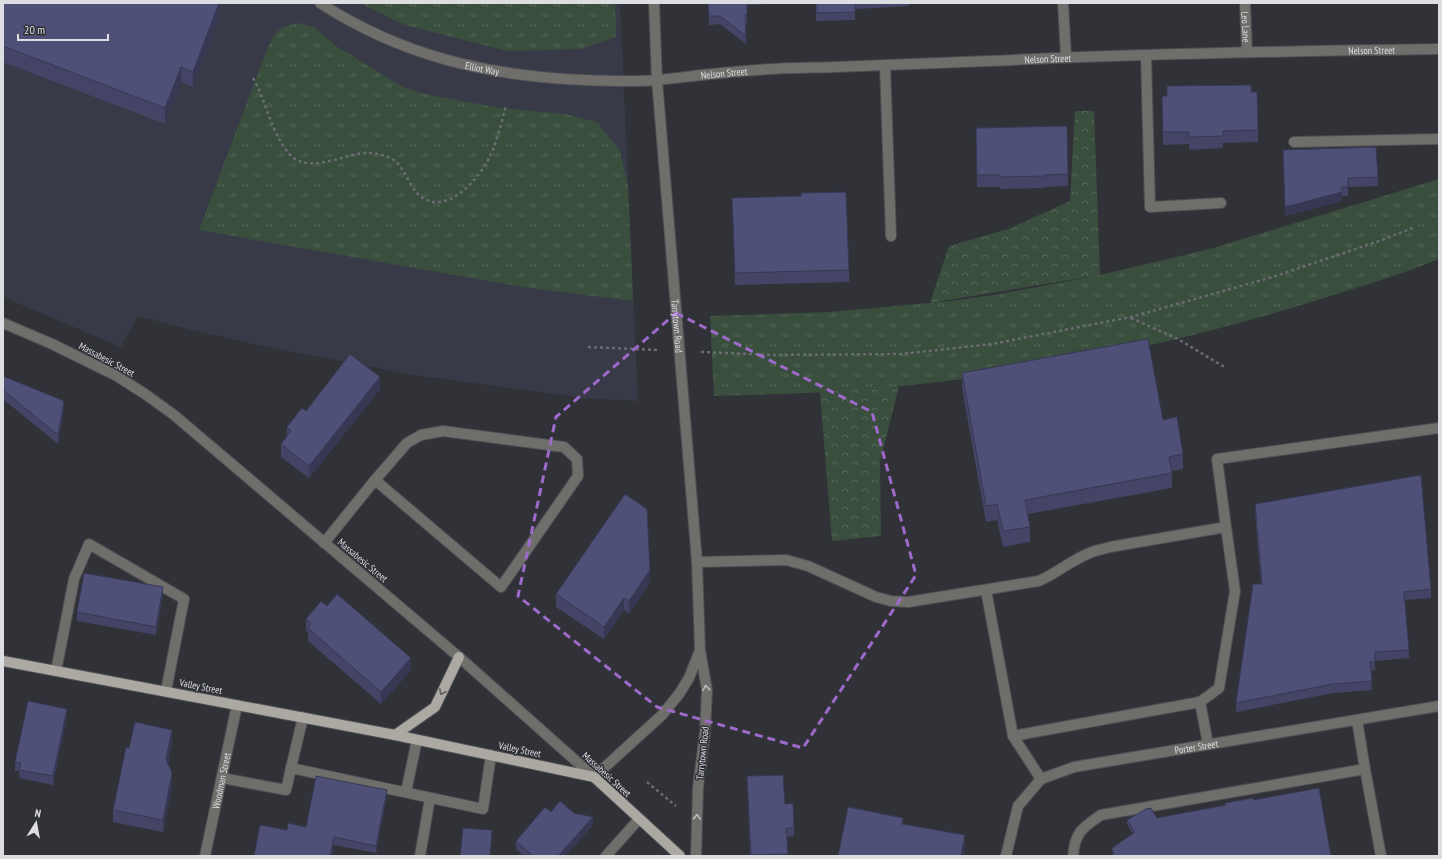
<svg xmlns="http://www.w3.org/2000/svg" width="1442" height="859" font-family="'PT Sans Narrow',sans-serif">
<style>
.built{fill:#383b47}
.grass{fill:url(#grass-tufts)}
.forest{fill:url(#forest-crowns)}
.lines{fill:none;stroke-linecap:round;stroke-linejoin:round}
.minor-casing{stroke:#4c4e53;stroke-width:12}
.major-casing{stroke:#4c4e53;stroke-width:12}
.path{stroke:#6a6c71;stroke-width:2.5;stroke-dasharray:3 3;stroke-linecap:butt}
.minor{stroke:#706e6b;stroke-width:10}
.major{stroke:#aca8a2;stroke-width:10}
.wall{fill:#444566}
.shaded-wall{fill:#373853}
.building{fill:#4f5077;stroke:#373853}
.oneway{stroke:#bcbcbe}
.oneway2{stroke:#626162}
.marked{fill:none;stroke:#9d6acb;stroke-width:3;stroke-dasharray:8 5;stroke-linejoin:round}
.labels{text-anchor:middle;stroke-width:3;stroke-linejoin:round;paint-order:stroke}
.street-label{font-size:10px;fill:#dddee2;stroke:#303238}
</style>
<defs>
<pattern id="grass-tufts" width="24" height="20" patternUnits="userSpaceOnUse"><rect width="24" height="20" fill="#394e3d"/><path d="M3 7l-1-3M5 7V3M7 7l1-3M15 17l-1-3M17 17v-4M19 17l1-3" fill="none" stroke="#556759"/></pattern>
<pattern id="forest-crowns" width="20" height="18" patternUnits="userSpaceOnUse"><rect width="20" height="18" fill="#394e3d"/><path d="M2 6a3 3 0 1 1 6 0M12 15a3 3 0 1 1 6 0" fill="none" stroke="#556759"/></pattern>
</defs>
<rect width="100%" height="100%" fill="#303238"/>
<polygon class="built" points="3,3 620,3 638,401 583,398 414,375 267,347 192,330 138,316 121,347 3,297"/>
<g class="grass">
<polygon points="360,3 615,3 616,37 581,49 507,51 402,24"/>
<path d="M299,23l15,4 22,19 67,41 26,8 72,13 64,6 32,8 23,29 8,35 5,115 -104,-13 -330,-58 67,-178c10,-21 9,-24 33,-29z"/>
<path d="M1439,179v80c-46,19 -94,32 -141,47 -126,38 -256,65 -387,79 -65,8 -131,9 -197,11l-4,-80 120,-4 120,-11 50,-7 100,-19 110,-26z"/>
</g>
<g class="forest">
<polygon points="1075,111 1094,111 1100,275 930,303 949,246 1008,229 1070,201"/>
<polygon points="899,386 880,462 881,536 832,541 820,392"/>
</g>
<g class="lines">
<g class="minor-casing">
<g id="minor">
<path id="s1" d="M320,3c82,53 168,73 264,77 25,1 50,2 75,0 28,-3 56,-7 85,-9 30,-3 60,-3 91,-4 51,-2 102,-4 154,-6 150,-7 300,-10 450,-12"/>
<path id="s2" d="M654,3l3,77 40,482 3,88 7,40 -2,42 -7,56 -2,68"/>
<polyline points="1063,3 1066,57"/>
<path id="s3" d="M1245,3l2,48"/>
<polyline points="1146,55 1150,207 1221,203"/>
<polyline points="885,65 891,236"/>
<polyline points="1294,142 1439,139"/>
<polyline points="3,323 52,344 115,375 145,394 174,415 459,657 594,777 662,715 679,694 689,678 700,650"/>
<polyline points="324,543 375,480 407,443 421,435 443,431 564,447 577,459 578,476 501,587 375,480"/>
<path d="M697,562l89,-2 22,6 68,31 15,4 17,1 131,-21c18,-8 34,-22 53,-29 5,-2 12,-3 18,-5l116,-20 -9,-68 222,-31"/>
<polyline points="986,590 1013,736 1200,702 1208,744"/>
<polyline points="56,671 74,579 89,544 184,599 166,691"/>
<polyline points="1200,702 1219,688 1235,591 1226,527"/>
<polyline points="1013,736 1041,779"/>
<polyline points="291,768 303,717"/>
<polyline points="1365,769 1381,856"/>
<polyline points="222,778 286,790 291,768 483,809 491,755"/>
<polyline points="406,792 417,740"/>
<path id="s4" d="M205,856l32,-151"/>
<polyline points="420,856 430,798"/>
<polyline points="606,856 639,819"/>
<path id="s5" d="M1006,856l12,-50 23,-27 33,-12 365,-61"/>
<path d="M1073,856c2,-24 9,-28 28,-41l264,-46 -8,-49"/>
</g>
</g>
<g class="major-casing">
<g id="major">
<polyline points="3,661 395,735 594,777 680,856"/>
<polyline points="395,735 435,707 459,657"/>
</g>
</g>
<g class="path">
<path d="M253,78c13,23 17,50 33,72 19,27 53,5 79,3 8,0 16,1 23,4 16,6 19,26 30,37 27,26 63,-17 73,-40 7,-16 11,-33 15,-49"/>
<polyline points="1131,318 1178,339 1226,368"/>
<polyline points="588,347 658,350"/>
<polyline points="701,352 775,355 901,354 992,344 1131,317 1273,277 1382,240 1415,227"/>
<polyline points="647,782 676,806"/>
</g>
<use href="#minor" class="minor"/>
<use href="#major" class="major"/>
</g>
<g class="wall">
<polygon points="3,3 219,18 193,87 181,82 165,124 3,62"/>
<polygon points="708,3 791,3 747,5 747,23 745,23 746,44 720,24 709,25"/>
<polygon points="816,3 909,3 909,6 855,9 855,20 816,21"/>
<polygon points="1251,92 1258,130 1258,142 1223,143 1223,148 1189,150 1189,144 1163,145 1162,96"/>
<polygon points="1067,126 1068,186 1045,187 1045,188 1000,189 1000,187 977,187 976,128"/>
<polygon points="1283,150 1378,177 1378,186 1348,187 1348,196 1342,196 1342,201 1285,216"/>
<polygon points="801,196 849,270 849,282 735,285 732,198"/>
<polygon points="962,373 1163,420 1183,454 1183,469 1172,471 1172,488 1028,514 1030,527 1030,542 1003,547 997,520 986,522 962,388"/>
<polygon points="3,376 64,409 58,444 3,399"/>
<polygon points="380,389 309,478 281,457 281,444 287,437 287,427 306,411"/>
<polygon points="1255,504 1431,589 1431,598 1405,600 1409,650 1409,658 1375,661 1375,670 1371,671 1372,690 1333,693 1236,712 1236,703 1261,584 1255,513"/>
<polygon points="650,582 629,614 624,610 604,639 556,607 556,594"/>
<polygon points="163,596 156,635 77,621 77,612"/>
<polygon points="327,606 411,670 381,704 308,641 308,632 306,631 306,619"/>
<polygon points="67,717 53,785 19,778 19,771 15,771 15,762"/>
<polygon points="172,742 168,763 172,785 163,832 113,822 113,810 129,748"/>
<polygon points="747,776 785,804 794,828 794,836 787,837 788,856 750,856"/>
<polygon points="387,797 376,853 334,845 332,856 254,856 306,827"/>
<polygon points="1253,800 1331,856 1113,856 1112,848 1133,834 1127,824 1127,820 1157,818 1225,805 1225,803"/>
<polygon points="574,813 593,825 565,856 524,856 516,849 516,841"/>
</g>
<g class="shaded-wall">
<polygon points="219,3 219,18 193,87 193,72"/>
<polygon points="181,67 181,82 165,124 165,108"/>
<polygon points="1342,192 1342,201 1285,216 1285,207"/>
<polygon points="380,377 380,389 309,478 309,466"/>
<polygon points="64,401 64,409 58,444 58,435"/>
<polygon points="650,570 650,582 629,614 629,601"/>
<polygon points="163,587 163,596 156,635 156,627"/>
<polygon points="624,598 624,610 604,639 604,627"/>
<polygon points="411,658 411,670 381,704 381,692"/>
<polygon points="67,709 67,717 53,785 53,776"/>
<polygon points="172,730 172,742 166,771 166,759"/>
<polygon points="172,773 172,785 163,832 163,820"/>
<polygon points="387,790 387,797 376,853 376,846"/>
<polygon points="593,817 593,825 565,856 558,856"/>
<polygon points="965,835 965,847 964,856 961,856"/>
<polygon points="334,837 334,845 332,856 330,856"/>
</g>
<g class="building">
<polygon points="3,3 219,3 193,72 181,67 165,108 3,46"/>
<polygon points="708,3 747,3 747,15 745,15 746,36 720,16 709,16"/>
<polygon points="816,3 855,3 855,12 816,13"/>
<polygon points="1251,85 1251,92 1257,92 1258,130 1223,131 1223,136 1189,137 1189,132 1163,132 1162,96 1167,96 1167,86"/>
<polygon points="1067,126 1068,174 1044,175 1045,176 1000,177 1000,175 977,175 976,128"/>
<polygon points="1376,147 1378,177 1348,178 1348,187 1342,187 1342,192 1285,207 1283,150"/>
<polygon points="846,192 849,270 735,273 732,198 801,196 801,193"/>
<polygon points="1148,339 1163,420 1177,417 1183,454 1169,457 1172,473 1025,500 1030,527 1003,531 997,504 986,506 962,373"/>
<polygon points="350,354 380,377 309,466 281,444 291,431 287,427 302,408 306,411"/>
<polygon points="3,376 64,401 58,435 3,390"/>
<polygon points="1421,475 1431,589 1404,592 1409,650 1375,652 1375,662 1370,662 1372,681 1333,684 1236,703 1253,584 1262,584 1255,504"/>
<polygon points="625,494 647,509 650,570 629,601 624,598 604,627 556,594"/>
<polygon points="84,573 163,587 156,627 77,612"/>
<polygon points="337,594 411,658 381,692 308,628 311,623 306,619 321,601 327,606"/>
<polygon points="28,701 67,709 53,776 19,770 21,763 15,762"/>
<polygon points="135,722 172,730 166,759 172,773 163,820 113,810 126,747 129,748"/>
<polygon points="783,775 785,804 793,803 794,828 786,828 788,854 751,855 747,776"/>
<polygon points="316,776 387,790 376,846 334,837 330,856 254,856 260,825 287,830 288,823 306,827"/>
<polygon points="1319,788 1331,856 1114,856 1112,848 1135,832 1127,820 1146,809 1151,808 1157,818 1226,805 1225,803 1253,798 1253,800"/>
<polygon points="560,801 574,813 593,817 558,856 533,856 516,841 545,807 551,812"/>
<polygon points="848,807 903,818 902,824 965,835 961,856 838,856"/>
<polygon points="463,828 492,830 490,856 460,856"/>
</g>
<defs><path id="oneway-chevron" d="M-2-3.5L2.5 0L-2 3.5" fill="none" stroke-width="1.6" stroke-linecap="round" stroke-linejoin="round"/></defs>
<g class="oneway">
<use href="#oneway-chevron" transform="translate(706 688) rotate(-96)"/>
<use href="#oneway-chevron" transform="translate(697 817) rotate(-88)"/>
</g>
<use class="oneway2" href="#oneway-chevron" transform="translate(442 692) rotate(115)"/>
<path class="marked" d="M676,313l196,99 44,163 -113,173 -146,-41 -139,-111 38,-179z"/>
<g class="labels">
<g class="street-label">
<text dy="4" stroke="none"><textPath href="#s3" startOffset="24">Leo Lane</textPath></text>
<text dy="4" stroke="none"><textPath href="#s1" startOffset="1067">Nelson Street</textPath></text>
<text dy="4" stroke="none"><textPath href="#s1" startOffset="743">Nelson Street</textPath></text>
<text dy="4" stroke="none"><textPath href="#s1" startOffset="176">Elliot Way</textPath></text>
<text dy="4" stroke="none"><textPath href="#s1" startOffset="419">Nelson Street</textPath></text>
<text dy="4" stroke="none"><textPath href="#s2" startOffset="324">Tarrytown Road</textPath></text>
<text transform="translate(107 359) rotate(28)" y="4">Massabesic Street</text>
<text transform="translate(363 560) rotate(40)" y="4">Massabesic Street</text>
<text transform="translate(201 686) rotate(11)" y="4">Valley Street</text>
<text dy="4" stroke="none"><textPath href="#s5" startOffset="246">Porter Street</textPath></text>
<text transform="translate(520 749) rotate(12)" y="4">Valley Street</text>
<text transform="translate(702 753) rotate(-84)" y="4">Tarrytown Road</text>
<text transform="translate(607 774) rotate(42)" y="4">Massabesic Street</text>
<text dy="4" stroke="none"><textPath href="#s4" startOffset="77">Woodman Street</textPath></text>
</g>
</g>
<rect width="1442" height="859" fill="none" stroke="#dddee2" stroke-width="8"/>
<g transform="translate(36 823) rotate(11)" stroke="#303238" stroke-width="3" paint-order="stroke">
<path d="M0-3L7 15L0 10L-7 15Z" fill="#dddee2"/>
<text y="-6" font-size="11" font-weight="bold" text-anchor="middle" fill="#dddee2">N</text>
</g>
<path d="M18 34v6h90v-6" fill="none" stroke="#dddee2" stroke-width="2"/>
<text x="24" y="34" font-size="12" fill="#dddee2" stroke="#303238" stroke-width="3" paint-order="stroke">20 m</text>
</svg>
